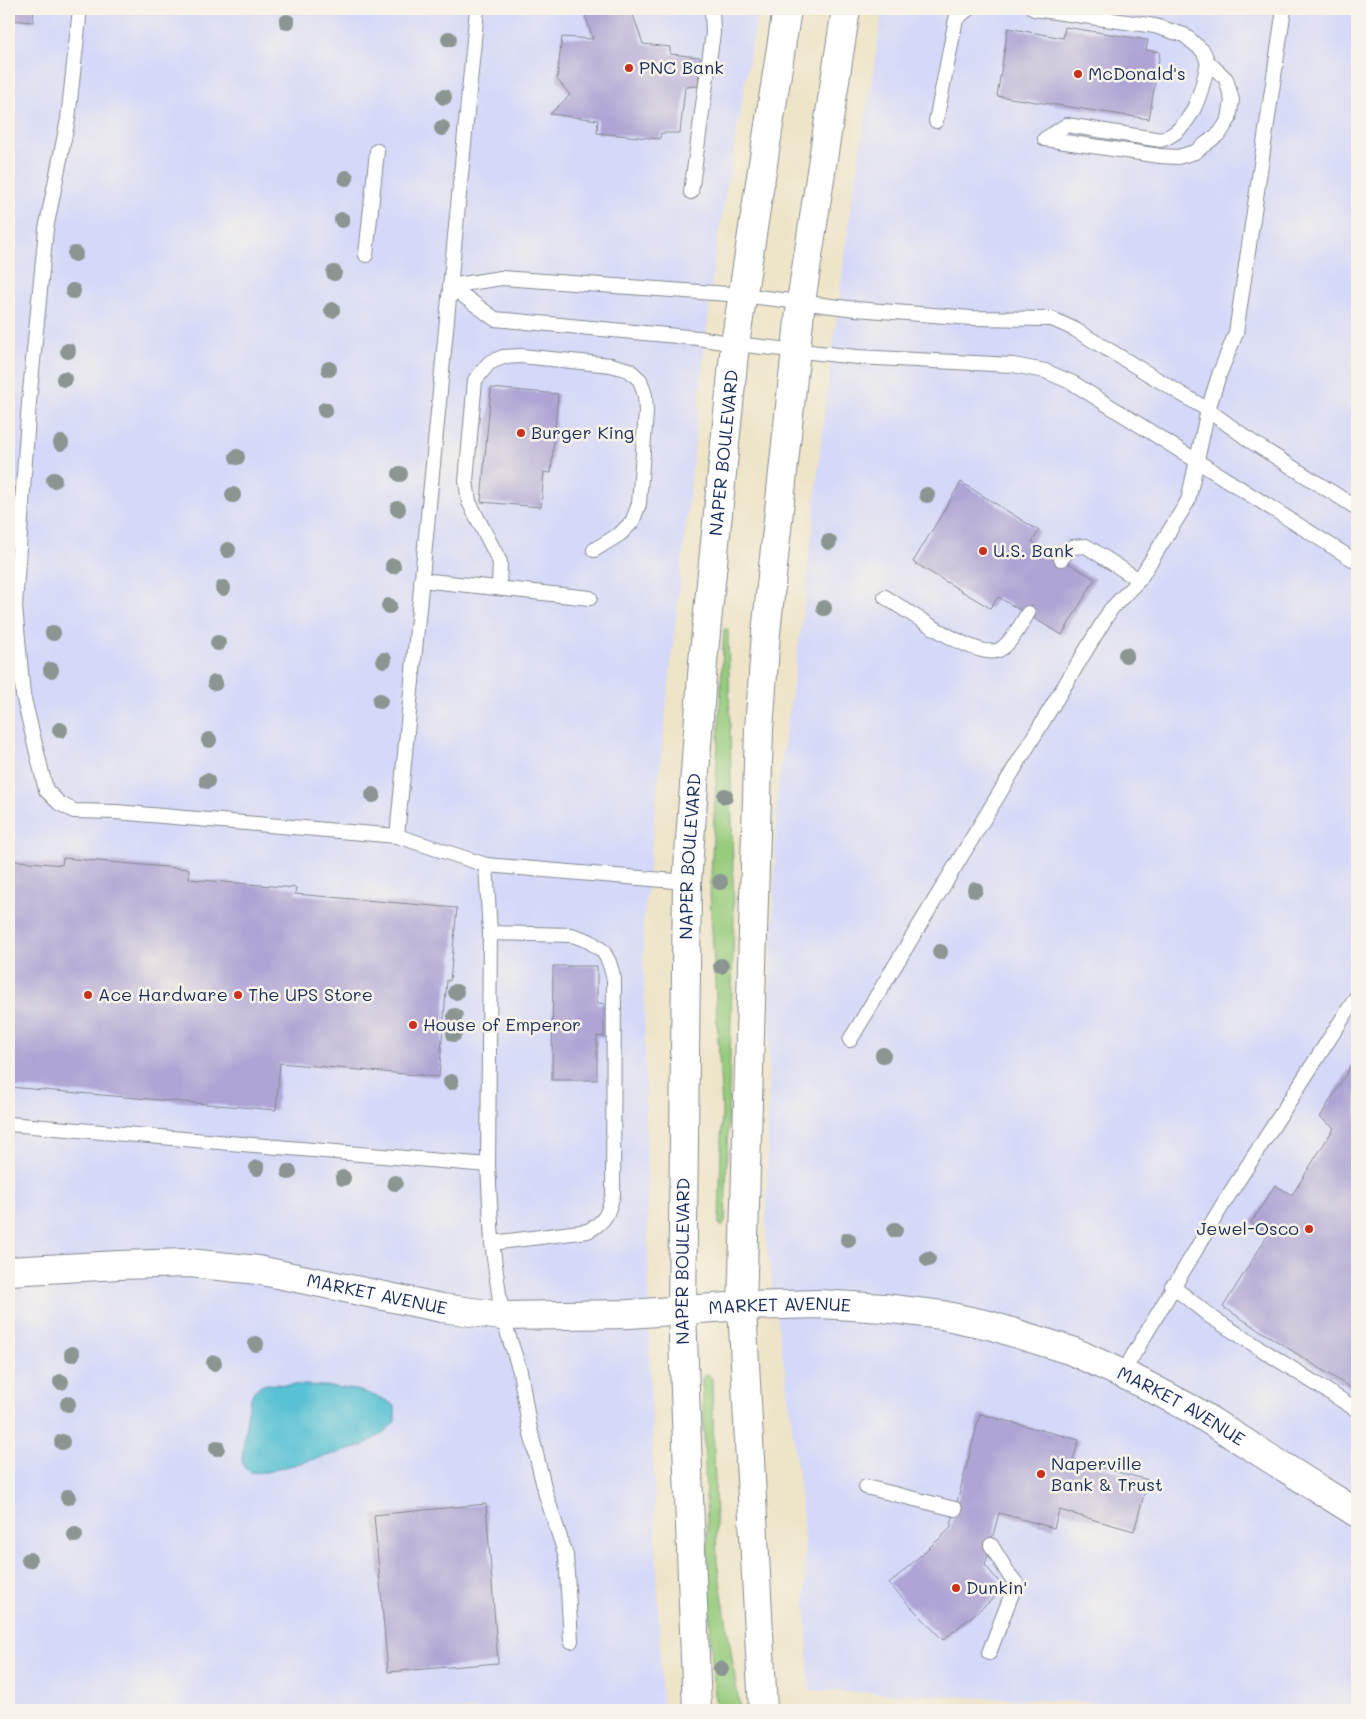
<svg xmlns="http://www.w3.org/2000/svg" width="1366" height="1719" font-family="Mali,sans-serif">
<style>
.built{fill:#d4d8f9}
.green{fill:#97cc7d;stroke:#597e6e}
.water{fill:#58c1d4;stroke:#3a7899}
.building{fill:#afa4d4}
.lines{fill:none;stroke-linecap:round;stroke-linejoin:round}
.lane-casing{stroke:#848a92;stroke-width:16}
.street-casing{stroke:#848a92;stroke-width:30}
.secondary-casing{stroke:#848a92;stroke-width:30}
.lane{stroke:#fff;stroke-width:14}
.street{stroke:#fff;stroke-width:28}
.secondary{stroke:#fff;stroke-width:28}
.tree{fill:#8b9692}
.poi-dot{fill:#c8321e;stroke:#f7f3e8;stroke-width:2}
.labels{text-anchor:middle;stroke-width:5;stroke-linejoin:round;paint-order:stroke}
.poi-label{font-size:18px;fill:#1b2f5e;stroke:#f7f3e8;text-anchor:start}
.street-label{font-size:18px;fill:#1b2f5e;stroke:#f7f3e8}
</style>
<rect width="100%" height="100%" fill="#f7f3e8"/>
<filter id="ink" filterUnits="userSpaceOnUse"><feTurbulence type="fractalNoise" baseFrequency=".02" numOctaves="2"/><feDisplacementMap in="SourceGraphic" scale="10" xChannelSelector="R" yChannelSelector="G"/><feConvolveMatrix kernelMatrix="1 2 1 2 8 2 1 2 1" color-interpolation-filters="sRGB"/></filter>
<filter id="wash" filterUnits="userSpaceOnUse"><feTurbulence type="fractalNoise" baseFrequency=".0096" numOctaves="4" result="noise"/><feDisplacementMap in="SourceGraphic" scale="20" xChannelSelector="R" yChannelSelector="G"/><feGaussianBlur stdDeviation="1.12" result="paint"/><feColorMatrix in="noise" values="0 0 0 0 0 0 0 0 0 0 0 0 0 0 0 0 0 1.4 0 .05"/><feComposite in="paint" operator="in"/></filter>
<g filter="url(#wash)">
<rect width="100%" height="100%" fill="#eee4c7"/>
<g class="built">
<polygon points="9,9 758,9 715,255 643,925 650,1365 662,1710 9,1710"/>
<polygon points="883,9 1357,9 1357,1710 1265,1710 809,1690 803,1518 788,1392 766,1241 769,1059 777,794 804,607 824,414 850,214"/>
</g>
<g class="green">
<polygon points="724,629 728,629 734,918 725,1222 722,1227 719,1224 722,1110 710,894"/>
<polygon points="705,1374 708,1374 712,1378 717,1561 740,1710 716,1710 711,1648 702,1378"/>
</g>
<path class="water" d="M266,1384c41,2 94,-2 129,22v16l-12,12 -23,13 -93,25c-13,1 -23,3 -25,-13 2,-15 5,-55 11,-66 3,-5 7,-7 13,-9z"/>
<g id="blocks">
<g class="building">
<polygon points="9,9 34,9 33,22 9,20"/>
<polygon points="583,9 631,9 643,44 670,47 670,54 700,57 698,86 685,87 680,133 661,133 660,139 597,133 598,120 550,114 570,95 557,79 562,37 593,39"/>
<polygon points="1065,27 1148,40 1146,50 1160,52 1149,119 997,96 1008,28 1063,38"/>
<polygon points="491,388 558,394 551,473 544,472 541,507 481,502"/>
<polygon points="961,482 1039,531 1032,542 1095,579 1062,635 998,597 990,608 913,562"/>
<polygon points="63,858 189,869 189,879 296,888 295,894 457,908 450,981 447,980 439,1077 280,1063 276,1110 9,1087 9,860 62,865"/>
<polygon points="553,966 597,966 597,1004 604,1003 604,1037 597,1036 597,1080 552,1080"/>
<polygon points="1357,1056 1357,1392 1223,1307 1268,1235 1251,1223 1275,1185 1292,1195 1334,1128 1320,1117"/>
<polygon points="980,1414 1079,1440 1073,1460 1148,1480 1134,1531 1059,1510 1054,1528 999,1513 985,1565 1005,1589 943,1640 889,1584 950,1529"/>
<polygon points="486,1504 498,1663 388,1672 374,1515"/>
</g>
</g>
</g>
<g filter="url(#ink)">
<use href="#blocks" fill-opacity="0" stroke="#848a92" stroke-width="1"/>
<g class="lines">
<g class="lane-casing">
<g id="lane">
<polyline points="80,9 68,119 46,229 29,402 15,606 23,695 46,790 59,803 74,811 116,812 397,836 486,865 687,882"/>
<polyline points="1034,9 1155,26 1184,35 1203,51 1208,62 1226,79 1232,100 1229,119 1220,133 1195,152 1178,157 1160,156 1045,139"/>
<polyline points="936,121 956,19 968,9"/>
<path d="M1045,139l22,-14 94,15c32,-11 41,-49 47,-78"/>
<polyline points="691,192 713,33 712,9"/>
<polyline points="366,255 377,151"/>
<polyline points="450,286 495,319 698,338 735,344 857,357 1013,365 1045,371 1073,383 1357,562"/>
<polyline points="450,286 501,278 742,295 856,309 971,318 1052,319 1074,329 1208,410 1252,442 1357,508"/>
<polyline points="1061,559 1072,547 1086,546 1139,580"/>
<polyline points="421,580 590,598"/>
<polyline points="499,588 500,562 469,502 466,481 475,380 489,363 503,357 521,356 611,365 629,370 640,380 645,395 646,412 639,504 632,522 620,534 594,550"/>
<path d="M885,597c21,13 88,60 111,54 13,-3 25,-27 32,-38"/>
<polyline points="397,836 477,9"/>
<polyline points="486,865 490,933 488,1165 492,1243 502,1316 520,1371 529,1425 546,1495 566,1556 571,1641"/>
<path d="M490,933l82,2 17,6 14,10 6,11 5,17 -1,215c-5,20 -7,27 -25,37l-96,12"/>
<polyline points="850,1040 1111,609 1139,580 1188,501 1208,410 1219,375 1236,333 1284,9"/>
<polyline points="9,1124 488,1165"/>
<polyline points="1172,1286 1211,1317 1357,1410"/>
<polyline points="1122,1374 1223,1204 1357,996"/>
<polyline points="866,1487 955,1509"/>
<polyline points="989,1653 1016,1583 1008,1573 991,1545"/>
</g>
</g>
<g class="street-casing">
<g id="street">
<path id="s1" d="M9,1271l110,-6 70,-2 69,7 184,38 60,8 127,-2 113,-8 78,-2 64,4 58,7 47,10 83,26 70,32 51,27 164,103"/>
</g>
</g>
<g class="secondary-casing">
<g id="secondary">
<path id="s2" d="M697,1710l-15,-399 5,-429 16,-220 32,-318 52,-335"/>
<polyline points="763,1710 742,1306 759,729 766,633 801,302 846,9"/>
</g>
</g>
<use href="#lane" class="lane"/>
<use href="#street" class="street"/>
<use href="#secondary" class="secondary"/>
</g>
<g class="tree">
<circle cx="287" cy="22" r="8"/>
<circle cx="449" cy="39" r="8"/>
<circle cx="444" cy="97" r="8"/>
<circle cx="442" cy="128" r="8"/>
<circle cx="346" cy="178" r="8"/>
<circle cx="342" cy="220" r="8"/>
<circle cx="75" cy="254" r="8"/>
<circle cx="334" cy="273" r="8"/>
<circle cx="73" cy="291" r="8"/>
<circle cx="332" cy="310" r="8"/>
<circle cx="68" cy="351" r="8"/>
<circle cx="329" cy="369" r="8"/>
<circle cx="64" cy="379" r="8"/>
<circle cx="325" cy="410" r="8"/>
<circle cx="61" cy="443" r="8"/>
<circle cx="237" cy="457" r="8"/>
<circle cx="400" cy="474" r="8"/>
<circle cx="54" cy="480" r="8"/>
<circle cx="233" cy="495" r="8"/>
<circle cx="927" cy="495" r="8"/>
<circle cx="398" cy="509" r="8"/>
<circle cx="829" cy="542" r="8"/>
<circle cx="228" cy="550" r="8"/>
<circle cx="393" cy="566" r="8"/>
<circle cx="223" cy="588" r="8"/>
<circle cx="389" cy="606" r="8"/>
<circle cx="824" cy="608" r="8"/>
<circle cx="53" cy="633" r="8"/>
<circle cx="218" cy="643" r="8"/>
<circle cx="1126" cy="655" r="8"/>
<circle cx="384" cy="660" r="8"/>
<circle cx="51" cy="670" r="8"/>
<circle cx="215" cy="683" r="8"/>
<circle cx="380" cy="701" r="8"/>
<circle cx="60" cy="730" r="8"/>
<circle cx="209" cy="740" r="8"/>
<circle cx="207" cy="781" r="8"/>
<circle cx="373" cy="795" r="8"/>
<circle cx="725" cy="796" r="8"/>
<circle cx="720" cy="882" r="8"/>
<circle cx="975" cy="890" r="8"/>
<circle cx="940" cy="952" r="8"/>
<circle cx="721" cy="966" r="8"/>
<circle cx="456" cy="992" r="8"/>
<circle cx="455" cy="1016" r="8"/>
<circle cx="454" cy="1034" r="8"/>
<circle cx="883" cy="1055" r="8"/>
<circle cx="451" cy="1082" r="8"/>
<circle cx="257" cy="1168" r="8"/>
<circle cx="289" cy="1172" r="8"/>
<circle cx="343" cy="1178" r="8"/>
<circle cx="395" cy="1183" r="8"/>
<circle cx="895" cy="1230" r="8"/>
<circle cx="848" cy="1240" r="8"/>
<circle cx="928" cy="1259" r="8"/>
<circle cx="256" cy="1344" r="8"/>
<circle cx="72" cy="1354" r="8"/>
<circle cx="214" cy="1363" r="8"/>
<circle cx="61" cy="1382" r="8"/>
<circle cx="68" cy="1404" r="8"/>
<circle cx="62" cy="1442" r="8"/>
<circle cx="217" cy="1448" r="8"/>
<circle cx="68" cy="1497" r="8"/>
<circle cx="75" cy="1535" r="8"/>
<circle cx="29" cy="1560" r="8"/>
<circle cx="721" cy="1669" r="8"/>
</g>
</g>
<g class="poi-dot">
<circle cx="629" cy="68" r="5"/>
<circle cx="1078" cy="74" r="5"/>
<circle cx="521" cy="433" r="5"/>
<circle cx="983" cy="551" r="5"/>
<circle cx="88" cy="995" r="5"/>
<circle cx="238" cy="995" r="5"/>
<circle cx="413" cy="1025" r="5"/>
<circle cx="1309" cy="1229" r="5"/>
<circle cx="1041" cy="1474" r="5"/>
<circle cx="956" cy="1588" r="5"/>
</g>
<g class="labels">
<g class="poi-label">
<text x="639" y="74">PNC Bank</text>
<text x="1088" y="80">McDonald's</text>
<text x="531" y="439">Burger King</text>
<text x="993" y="557">U.S. Bank</text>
<text x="98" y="1001">Ace Hardware</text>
<text x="248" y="1001">The UPS Store</text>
<text x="423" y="1031">House of Emperor</text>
<text x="1299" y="1235" text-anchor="end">Jewel-Osco</text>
<text x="1051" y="1470">Naperville<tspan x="1051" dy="21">Bank &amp; Trust</tspan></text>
<text x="966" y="1594">Dunkin'</text>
</g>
<g class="street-label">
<text dy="6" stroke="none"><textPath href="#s2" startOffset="1259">NAPER BOULEVARD</textPath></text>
<text dy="6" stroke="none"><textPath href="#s2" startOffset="854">NAPER BOULEVARD</textPath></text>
<text dy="6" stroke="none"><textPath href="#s2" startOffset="449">NAPER BOULEVARD</textPath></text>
<text dy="6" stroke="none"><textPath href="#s1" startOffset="371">MARKET AVENUE</textPath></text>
<text dy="6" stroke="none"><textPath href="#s1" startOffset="776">MARKET AVENUE</textPath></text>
<text dy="6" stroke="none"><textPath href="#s1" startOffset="1196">MARKET AVENUE</textPath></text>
</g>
</g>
<rect width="1366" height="1719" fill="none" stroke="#f7f3e8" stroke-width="30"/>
</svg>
